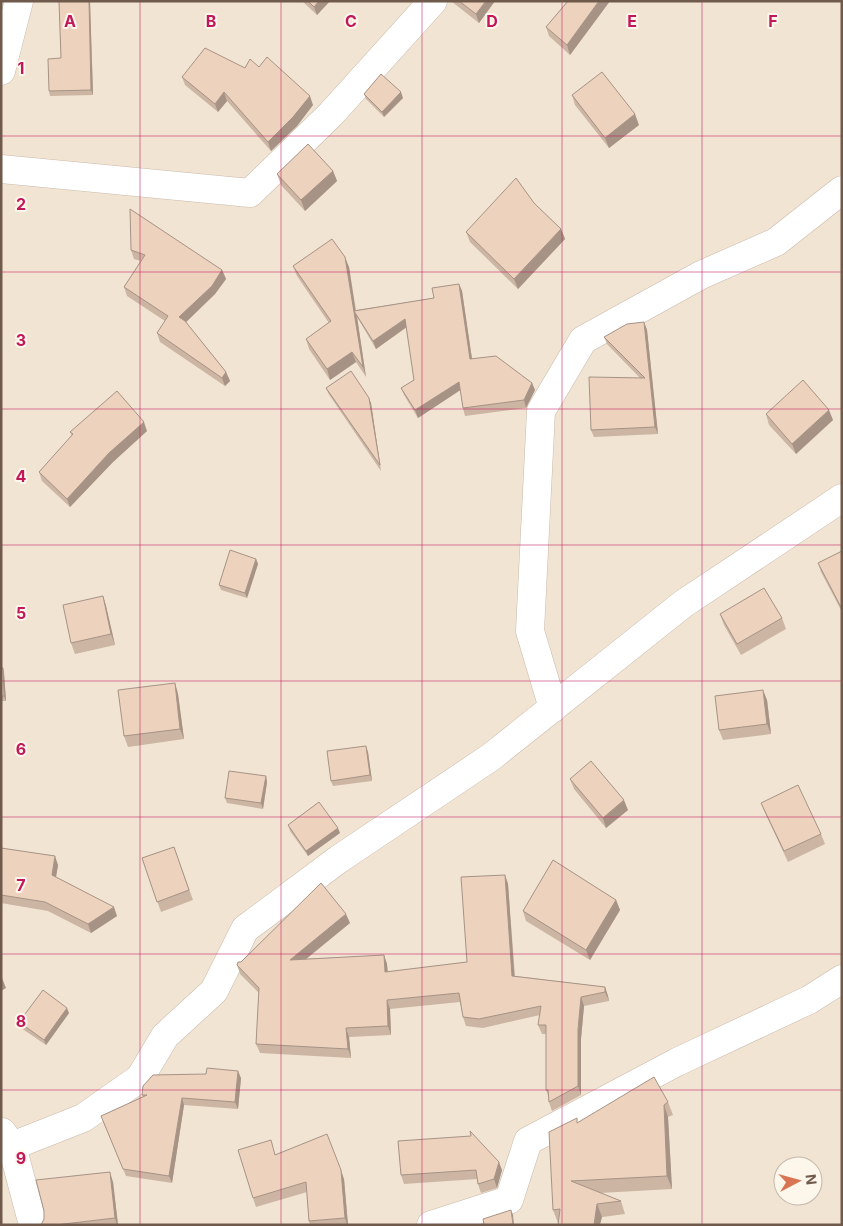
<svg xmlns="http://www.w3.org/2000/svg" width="843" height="1226" font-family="Inter,sans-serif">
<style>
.residential{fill:#f1e4d3;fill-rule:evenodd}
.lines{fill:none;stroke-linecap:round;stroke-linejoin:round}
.street-casing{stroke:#cabaab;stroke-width:29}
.street{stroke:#fff;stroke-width:28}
.wall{fill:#ccb5a3}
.shaded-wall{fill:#a69385}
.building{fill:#edd2be;stroke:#a69385}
.grid{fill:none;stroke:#c2185b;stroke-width:1;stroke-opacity:0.55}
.grid-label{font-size:16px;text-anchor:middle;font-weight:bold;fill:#c2185b;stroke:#fdf6ea;stroke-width:4;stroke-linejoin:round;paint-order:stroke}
</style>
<rect width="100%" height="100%" fill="#faf2e4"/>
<path class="residential" d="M1,1h841v1224h-841zM783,1166h30v30h-30z"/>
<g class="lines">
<g class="street-casing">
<g id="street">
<polyline points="1,71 19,1"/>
<polyline points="1,169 250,193 331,114 433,1"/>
<polyline points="553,708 530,631 541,411 583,340 701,275 776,242 842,190"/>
<polyline points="2,1132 12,1146 33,1225"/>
<polyline points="12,1146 83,1118 140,1078 165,1036 214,991 245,929 339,859 491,757 683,604 842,498"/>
<polyline points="431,1225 509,1200 528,1141 677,1062 809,1000 842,979"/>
</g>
</g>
<use href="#street" class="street"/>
</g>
<g class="wall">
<polygon points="59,1 90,1 93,95 50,96 49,91 61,58"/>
<polygon points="302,1 330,1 317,15"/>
<polygon points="451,1 495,1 479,23"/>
<polygon points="568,1 610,1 570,55 549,36 546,27"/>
<polygon points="259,67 313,105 297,126 271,151 227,101 218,112 185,85 182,77 245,68"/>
<polygon points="364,94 403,98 384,117 366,99"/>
<polygon points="572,95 639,125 609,148 575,105"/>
<polygon points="333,171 337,181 305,211 281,185 277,174"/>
<polygon points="534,203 561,229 565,239 518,289 470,242 466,232"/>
<polygon points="131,250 222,270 226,279 215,294 186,322 226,372 230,381 225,386 160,342 157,333 165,321 127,296 124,287 141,261 134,259"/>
<polygon points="293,266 349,267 356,310 434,298 459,284 462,291 472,359 532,383 535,390 526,408 465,416 463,408 460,390 418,418 404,395 401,388 414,380 407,327 376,349 357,317 366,377 356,362 330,380 309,349 306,339 329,323 297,276"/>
<polygon points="644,322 647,330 658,434 594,437 591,430 640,378 607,344 604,337"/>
<polygon points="326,388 371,403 381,471 328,393"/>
<polygon points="766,414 833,420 796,454 769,425"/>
<polygon points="147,431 113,462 70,507 42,481 39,472 72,436 70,432"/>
<polygon points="842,551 842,612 821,572 818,563"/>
<polygon points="256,559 258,564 247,598 221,590 219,585"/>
<polygon points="103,596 106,606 115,645 75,654 71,643"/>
<polygon points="720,614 782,618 786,629 741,655 724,625"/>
<polygon points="1,667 4,673 6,701 1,701"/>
<polygon points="175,683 178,694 184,739 128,747 124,736"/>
<polygon points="767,700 771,734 723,740 719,730"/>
<polygon points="368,752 372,781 333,786 331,781"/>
<polygon points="266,776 267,782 263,809 227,803 225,798"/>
<polygon points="570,779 628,810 606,828 574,789"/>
<polygon points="761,803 821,834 825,844 788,862 765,813"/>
<polygon points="288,825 340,833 308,856 290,831"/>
<polygon points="174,847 193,900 161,912 142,858"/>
<polygon points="1,848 58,865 56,877 117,916 91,933 48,911 1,903"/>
<polygon points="505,875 508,884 515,976 605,987 608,996 609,1001 584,1006 581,1039 581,1095 552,1111 549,1102 548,1095 546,1090 546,1034 542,1034 538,1025 540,1015 483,1028 466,1026 463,1017 460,1002 390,1009 391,1035 349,1037 351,1058 260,1053 256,1044 259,993 240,974 237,965 241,962 350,923 305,959 384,955 387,964 388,972 467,962"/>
<polygon points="616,900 620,910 590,960 526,921 523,911"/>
<polygon points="69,1013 46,1045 21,1028 19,1022"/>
<polygon points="241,1078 238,1109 184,1105 172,1183 126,1176 101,1116 143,1097 142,1095"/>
<polygon points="668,1102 673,1115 668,1117 672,1189 600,1193 621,1201 625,1214 558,1223 553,1210 578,1122"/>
<polygon points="398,1141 502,1170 497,1188 481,1193 478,1184 477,1179 404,1184 401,1175"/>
<polygon points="276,1155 344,1179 348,1225 310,1225 309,1221 307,1192 256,1207 253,1198"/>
<polygon points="113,1182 118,1225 41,1225"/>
</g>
<g class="shaded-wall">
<polygon points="89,1 90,1 93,95 91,90"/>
<polygon points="319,1 330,1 317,15 314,7"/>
<polygon points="486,1 495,1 479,23 476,14"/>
<polygon points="599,1 610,1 570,55 567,45"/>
<polygon points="224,92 227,101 218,112 215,104"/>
<polygon points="401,92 403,98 384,117 382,112"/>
<polygon points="310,96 313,105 297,126 271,151 268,142"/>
<polygon points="635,114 639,125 609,148 605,138"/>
<polygon points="333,171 337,181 305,211 301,200"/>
<polygon points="561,229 565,239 518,289 514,279"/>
<polygon points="345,257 349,267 356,314 354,311 357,317 366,377 363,367"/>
<polygon points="222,270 226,279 215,294 182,326 179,317"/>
<polygon points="459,284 462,291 473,366 470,359"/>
<polygon points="405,319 408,326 376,349 373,341"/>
<polygon points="644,322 647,330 658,434 655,427"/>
<polygon points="352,352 356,362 330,380 327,369"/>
<polygon points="226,372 230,381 225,386 222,378"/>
<polygon points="459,382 462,389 418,418 415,410"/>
<polygon points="532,383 535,390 526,408 524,400"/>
<polygon points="369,398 371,403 381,471 380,465"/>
<polygon points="829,410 833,420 796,454 792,444"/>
<polygon points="144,422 147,431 113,462 70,507 67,499 109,453"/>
<polygon points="256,559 258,564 247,598 245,593"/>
<polygon points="103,596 106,606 115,645 111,634"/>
<polygon points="3,668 4,673 6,701 4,696"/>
<polygon points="175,683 178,694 184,739 180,729"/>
<polygon points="763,690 767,700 771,734 767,724"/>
<polygon points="366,746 368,752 372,781 370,775"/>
<polygon points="266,776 267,782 263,809 261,803"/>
<polygon points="624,800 628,810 606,828 603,818"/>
<polygon points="338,828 340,833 308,856 306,851"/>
<polygon points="55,856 58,865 55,883 52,875"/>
<polygon points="505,875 508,884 515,985 512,976"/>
<polygon points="616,900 620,910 590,960 586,950"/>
<polygon points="114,907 117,916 91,933 88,924"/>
<polygon points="346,914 350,923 294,969 290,960"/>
<polygon points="384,955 387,964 388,981 385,972"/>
<polygon points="2,978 6,988 1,991 1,979"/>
<polygon points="605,987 608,996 609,1001 605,992"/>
<polygon points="581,997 584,1006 581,1039 581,1095 578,1086 578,1030"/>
<polygon points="387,1000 390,1009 391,1035 388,1026"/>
<polygon points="67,1008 69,1013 46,1045 44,1040"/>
<polygon points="346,1028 349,1037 351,1058 348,1049"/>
<polygon points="238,1071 241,1078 238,1109 235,1102"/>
<polygon points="182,1098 184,1105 172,1183 169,1176"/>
<polygon points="664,1105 668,1117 672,1189 667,1176"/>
<polygon points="499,1162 502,1170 497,1188 494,1179"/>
<polygon points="341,1170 344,1179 348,1225 347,1225 345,1218"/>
<polygon points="110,1172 113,1182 118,1225 117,1225 115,1218"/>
<polygon points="597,1204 602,1217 600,1225 594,1225"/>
<polygon points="511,1210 513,1215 514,1225 513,1224"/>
</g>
<g class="building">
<polygon points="59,1 89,1 91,90 49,91 48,59 61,58"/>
<polygon points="308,1 319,1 314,7"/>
<polygon points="459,1 486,1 476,14"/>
<polygon points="568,1 599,1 567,45 546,27"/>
<polygon points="205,48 245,68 250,59 259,67 267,57 310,96 293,117 268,142 224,92 215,104 182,77"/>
<polygon points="602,72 635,114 605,138 572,95"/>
<polygon points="381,74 401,92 382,112 364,94"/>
<polygon points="308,144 333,171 301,200 277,174"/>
<polygon points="516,178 534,203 561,229 514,279 466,232"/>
<polygon points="130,209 222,270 212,286 179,317 185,321 226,372 222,378 157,333 168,316 124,287 145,255 131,250"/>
<polygon points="332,239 345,257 363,367 352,352 327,369 306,339 331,321 293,266"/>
<polygon points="459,284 470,359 496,356 532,383 524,400 463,408 459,382 415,410 401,388 414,380 405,319 373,341 354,311 434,298 432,288"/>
<polygon points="644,322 655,427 591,430 589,377 645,378 604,337 627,324"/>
<polygon points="351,371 369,398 380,465 326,388"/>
<polygon points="803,380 829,410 792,444 766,414"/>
<polygon points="117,391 144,422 109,453 67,499 39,472 73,434 70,432"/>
<polygon points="230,550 256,559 245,593 219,585"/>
<polygon points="842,551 842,609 818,563"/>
<polygon points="764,588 782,618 737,644 720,614"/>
<polygon points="103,596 111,634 71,643 63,605"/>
<polygon points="1,667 3,668 4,696 1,696"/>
<polygon points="175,683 180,729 124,736 118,690"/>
<polygon points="763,690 767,724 719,730 715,696"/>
<polygon points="366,746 370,775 331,781 327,751"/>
<polygon points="591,761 624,800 603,818 570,779"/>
<polygon points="229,771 266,776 261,803 225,798"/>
<polygon points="798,785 821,834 784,851 761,803"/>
<polygon points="319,802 338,828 306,851 288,825"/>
<polygon points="174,847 189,890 157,902 142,858"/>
<polygon points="1,848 55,856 52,875 114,907 88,924 45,902 1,895"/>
<polygon points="553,860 616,900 586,950 523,911"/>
<polygon points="505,875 512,976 605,987 605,992 581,997 578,1030 578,1086 549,1102 548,1090 546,1090 546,1025 538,1025 541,1006 479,1019 463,1017 459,993 387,1000 388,1026 346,1028 348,1049 256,1044 259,988 237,965 238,962 241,962 321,883 346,914 290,960 384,955 385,972 467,962 461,877"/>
<polygon points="43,990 67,1008 44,1040 19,1022"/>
<polygon points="207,1068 238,1071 235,1102 182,1098 169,1176 123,1169 101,1116 147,1095 142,1095 143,1086 153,1075 206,1074"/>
<polygon points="654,1077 668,1102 664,1105 667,1176 571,1181 621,1201 597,1204 594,1225 558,1225 560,1209 553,1210 549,1132 577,1118 577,1123"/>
<polygon points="470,1131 499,1162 494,1179 478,1184 476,1170 401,1175 398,1141 471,1136"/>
<polygon points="327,1134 341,1170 345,1218 309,1221 306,1182 253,1198 238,1150 271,1140 275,1155"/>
<polygon points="110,1172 115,1218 55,1225 41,1225 44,1219 44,1211 36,1180"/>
<polygon points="511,1210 513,1224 505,1225 484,1225 483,1219"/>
</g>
<path class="grid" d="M140,1v1224M281,1v1224M422,1v1224M562,1v1224M702,1v1224M1,136h841M1,272h841M1,409h841M1,545h841M1,681h841M1,817h841M1,954h841M1,1090h841"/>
<g class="grid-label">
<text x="70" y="27">A</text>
<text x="211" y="27">B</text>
<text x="351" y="27">C</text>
<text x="492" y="27">D</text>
<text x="632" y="27">E</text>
<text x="773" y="27">F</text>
<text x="21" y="74">1</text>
<text x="21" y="210">2</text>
<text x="21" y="346">3</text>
<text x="21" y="482">4</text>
<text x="21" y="619">5</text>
<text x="21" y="755">6</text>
<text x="21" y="891">7</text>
<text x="21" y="1027">8</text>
<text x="21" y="1164">9</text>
</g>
<rect width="843" height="1226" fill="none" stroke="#705a4c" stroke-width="5"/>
<g transform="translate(798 1181) rotate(84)"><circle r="24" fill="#fdf6ea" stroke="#c5b8ab"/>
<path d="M0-4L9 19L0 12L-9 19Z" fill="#d97553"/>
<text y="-8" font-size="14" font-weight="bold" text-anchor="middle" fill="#705a4c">N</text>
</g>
</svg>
